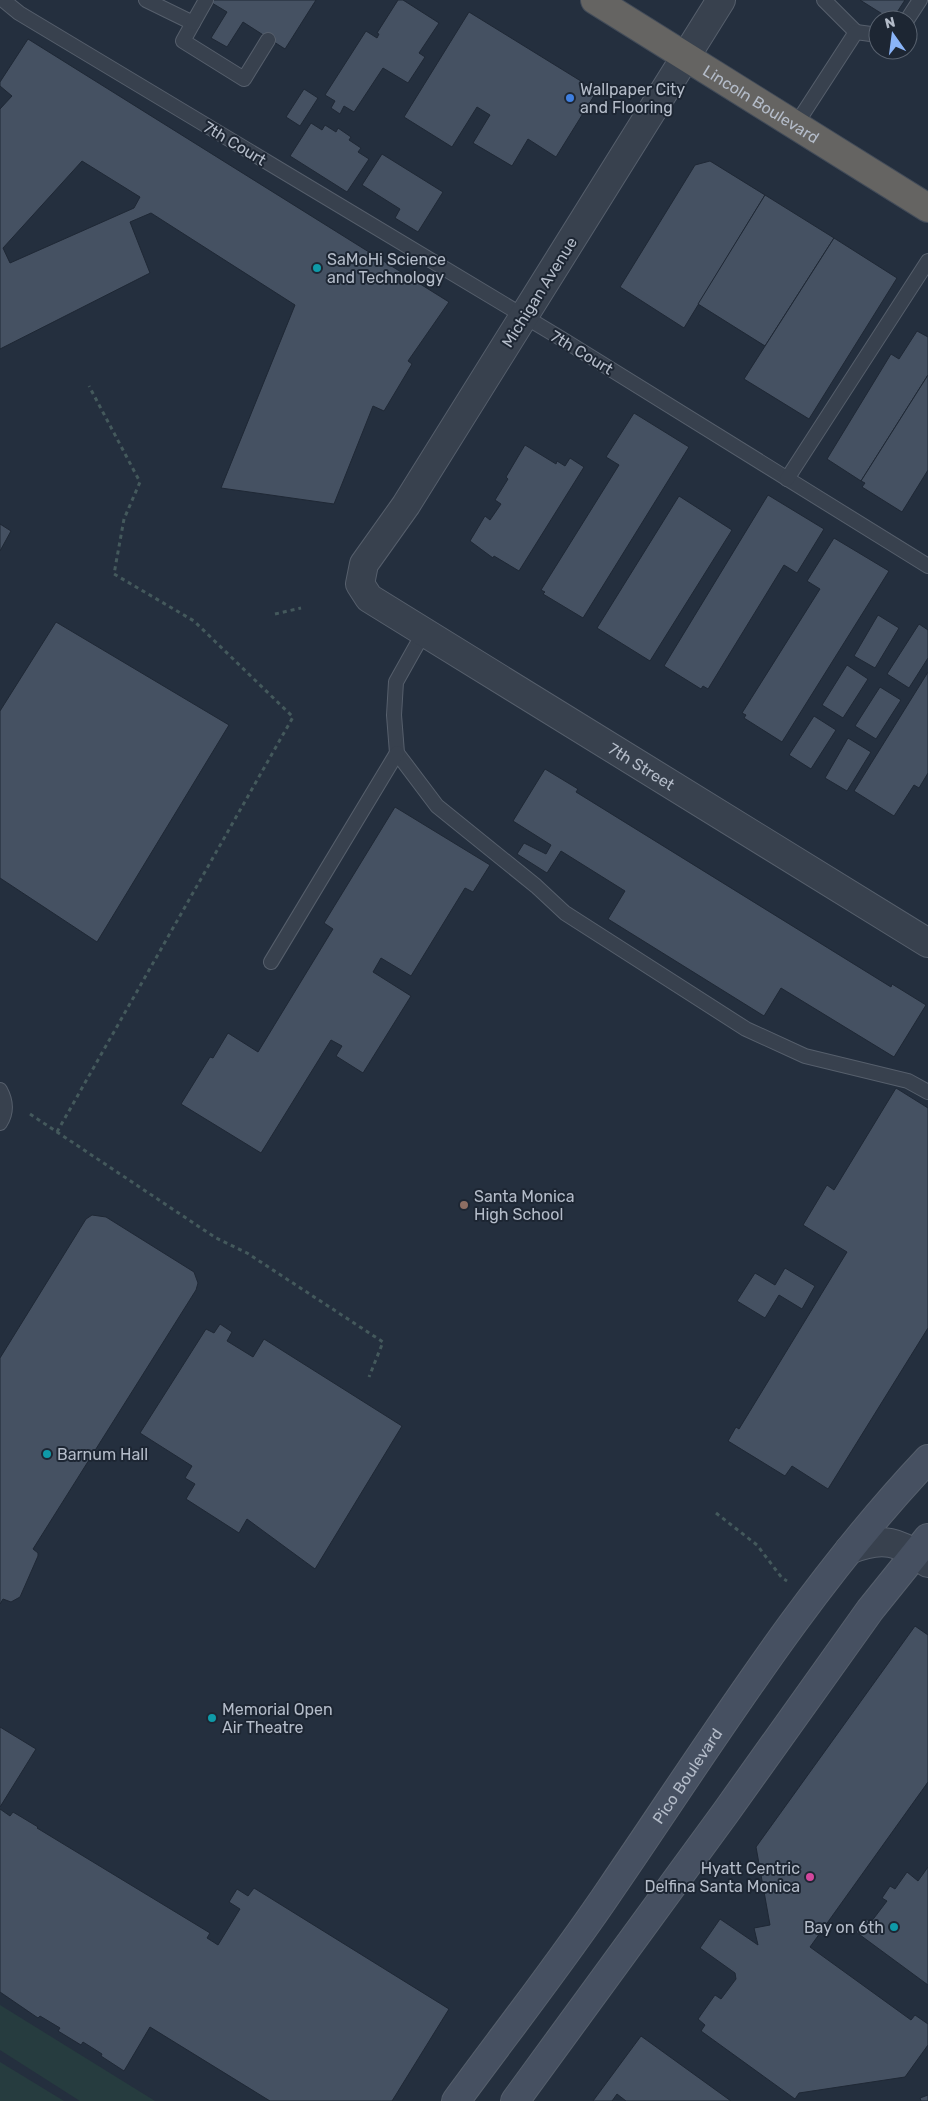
<svg xmlns="http://www.w3.org/2000/svg" width="928" height="2101" font-family="Rubik,sans-serif">
<style>
.pitch{fill:#263c3f}
.building{fill:#455162;stroke:#1f2835;fill-rule:evenodd}
.lines{fill:none;stroke-linecap:round;stroke-linejoin:round}
.service-casing{stroke:#565f6c;stroke-width:16}
.minor-casing{stroke:#565f6c;stroke-width:30}
.secondary-casing{stroke:#565f6c;stroke-width:30}
.trunk-casing{stroke:#434c59;stroke-width:30}
.path{stroke:#44595c;stroke-width:3;stroke-dasharray:4 4;stroke-linecap:butt}
.service{stroke:#38414e;stroke-width:14}
.minor{stroke:#38414e;stroke-width:28}
.secondary{stroke:#465061;stroke-width:28}
.trunk{stroke:#656462;stroke-width:28}
.shop-dot{fill:#3f7fe0;stroke:#1d2633;stroke-width:2}
.culture-dot{fill:#0f9aa8;stroke:#1d2633;stroke-width:2}
.education-dot{fill:#8d6e63;stroke:#1d2633;stroke-width:2}
.hotel-dot{fill:#d1479c;stroke:#1d2633;stroke-width:2}
.labels{text-anchor:middle;stroke-width:4;stroke-linejoin:round;paint-order:stroke}
.poi-label{font-size:16px;fill:#b4bcc9;stroke:#1d2633;text-anchor:start}
.street-label{font-size:16px;fill:#b4bcc9;stroke:#1d2633}
</style>
<rect width="100%" height="100%" fill="#242f3e"/>
<g class="pitch">
<polygon points="0,2006 0,2005 155,2101 80,2101 0,2050"/>
<polygon points="0,2062 64,2101 0,2101"/>
</g>
<g class="building">
<polygon points="207,0 316,0 285,49 243,22 227,47 211,38 227,12"/>
<polygon points="398,0 403,0 439,23 419,53 425,57 408,83 383,68 354,112 344,106 340,114 331,108 335,101 325,95 366,31 377,38 379,34 377,33"/>
<polygon points="860,0 905,0 892,20"/>
<polygon points="469,12 597,91 556,157 528,139 512,166 473,143 490,115 477,107 452,147 404,117"/>
<path d="M28,39l421,263 -41,59 4,3 -28,47 -11,-5 -39,98 -113,-16 74,-183 -144,-92 -21,9 20,51 -150,76v-240l12,-13 -12,-10v-4zM82,161l58,36 -6,11 -124,55 -7,-15z"/>
<polygon points="304,89 318,98 300,126 286,117"/>
<polygon points="311,123 322,130 325,125 336,132 338,128 351,137 349,140 361,148 358,152 369,159 347,192 290,156"/>
<polygon points="382,154 443,192 418,232 395,218 400,209 362,185"/>
<polygon points="710,161 765,195 684,328 620,287 695,165"/>
<polygon points="765,195 834,238 765,346 698,304"/>
<polygon points="834,238 897,278 809,419 744,379"/>
<polygon points="917,331 928,337 928,375 861,481 827,459 891,354 899,359"/>
<polygon points="928,375 928,470 902,512 862,487 865,483 861,481"/>
<polygon points="634,413 689,447 583,618 543,594 545,592 541,590 619,465 606,457"/>
<polygon points="525,445 556,464 557,461 565,466 570,458 584,467 519,571 494,556 493,558 470,541 485,516 490,520 501,504 495,500 508,479 506,477"/>
<polygon points="768,495 824,529 797,573 784,565 708,689 703,686 701,689 664,666"/>
<polygon points="679,496 732,530 650,661 597,628"/>
<polygon points="0,524 11,531 0,551"/>
<polygon points="834,538 889,571 782,742 744,718 746,715 742,713 820,589 807,581"/>
<polygon points="878,615 899,628 875,668 854,656"/>
<polygon points="56,622 229,725 97,942 0,878 0,711"/>
<polygon points="919,624 928,630 928,658 909,688 887,674"/>
<polygon points="847,665 868,679 843,718 822,705"/>
<polygon points="928,672 928,773 919,788 914,785 894,816 854,791"/>
<polygon points="880,687 901,700 876,739 855,726"/>
<polygon points="814,716 836,730 811,769 789,755"/>
<polygon points="848,738 871,752 847,791 825,778"/>
<polygon points="545,769 578,789 576,792 891,987 892,984 926,1005 894,1057 781,988 764,1016 608,919 625,891 561,851 547,873 517,854 524,843 546,854 551,845 513,821"/>
<polygon points="395,807 490,865 473,892 465,888 411,976 381,958 373,972 411,996 363,1073 336,1056 342,1046 331,1040 261,1153 181,1104 210,1057 213,1058 228,1033 258,1052 333,929 324,923"/>
<polygon points="896,1088 928,1108 928,1328 828,1489 792,1466 785,1476 728,1441 736,1427 739,1429 847,1252 803,1225 827,1185 834,1190"/>
<polygon points="92,1215 106,1217 194,1272 198,1283 196,1290 33,1549 38,1553 38,1556 20,1597 11,1602 3,1599 0,1604 0,1358 86,1219"/>
<polygon points="785,1268 815,1286 802,1309 779,1295 765,1318 737,1301 755,1273 775,1285"/>
<polygon points="220,1324 232,1332 227,1341 253,1357 264,1339 402,1426 315,1569 247,1519 239,1533 186,1499 195,1484 185,1478 192,1466 140,1433 206,1329 214,1333"/>
<polygon points="915,1626 928,1635 928,1782 810,1947 911,2020 915,2015 928,2024 928,2045 905,2077 799,2093 795,2099 701,2031 705,2025 698,2019 715,1995 721,1999 736,1979 735,1973 700,1948 720,1919 758,1945 754,1928 770,1925 756,1847"/>
<polygon points="0,1727 36,1749 0,1807"/>
<polygon points="0,1809 10,1816 13,1812 38,1827 37,1828 210,1933 207,1938 218,1945 240,1909 229,1902 237,1889 248,1896 254,1888 449,2009 392,2101 270,2101 150,2027 124,2071 101,2056 102,2054 83,2042 81,2045 58,2031 60,2028 40,2016 38,2018 0,1992"/>
<polygon points="928,1867 928,1985 856,1932 866,1919 871,1922 887,1901 882,1898 890,1886 895,1889 907,1872 918,1881"/>
<polygon points="641,2036 731,2101 626,2101 617,2094 612,2101 593,2101"/>
<polygon points="928,2095 928,2101 921,2101 920,2098"/>
</g>
<g class="lines">
<g class="service-casing">
<g id="service">
<polyline points="3,0 19,13 562,339 928,566"/>
<polyline points="146,0 193,23 183,41 244,79 268,40"/>
<polyline points="824,0 856,32"/>
<polyline points="907,20 920,0"/>
<polyline points="193,23 206,0"/>
<polyline points="795,126 856,32 878,35"/>
<polyline points="787,479 928,261"/>
<polyline points="424,632 396,682 394,715 397,753 437,806 536,886 565,913 746,1029 805,1056 908,1081 928,1092"/>
<polyline points="271,962 397,753"/>
<path d="M0,1090c6,11 7,22 0,33"/>
</g>
</g>
<g class="minor-casing">
<g id="minor">
<path id="s1" d="M721,0l-315,505 -42,59 -4,20 9,14 55,34 504,311"/>
<path d="M849,1550c34,-14 50,-9 79,13"/>
</g>
</g>
<g class="secondary-casing">
<g id="secondary">
<path id="s2" d="M456,2101c52,-71 107,-141 156,-214 100,-146 194,-299 316,-428"/>
<polyline points="515,2101 726,1812 870,1610 928,1538"/>
</g>
</g>
<g class="trunk-casing">
<g id="trunk">
<path id="s3" d="M595,0l333,208"/>
</g>
</g>
<g class="path">
<polyline points="275,614 301,608"/>
<polyline points="30,1114 216,1238 247,1253 383,1342 369,1377"/>
<polyline points="57,1132 293,717 194,621 114,574 124,519 140,482 89,386"/>
<polyline points="716,1513 757,1545 782,1578 787,1581"/>
</g>
<use href="#service" class="service"/>
<use href="#minor" class="minor"/>
<use href="#secondary" class="secondary"/>
<use href="#trunk" class="trunk"/>
</g>
<circle class="shop-dot" cx="570" cy="98" r="5"/>
<g class="culture-dot">
<circle cx="317" cy="268" r="5"/>
<circle cx="47" cy="1454" r="5"/>
<circle cx="212" cy="1718" r="5"/>
<circle cx="894" cy="1927" r="5"/>
</g>
<circle class="education-dot" cx="464" cy="1205" r="5"/>
<circle class="hotel-dot" cx="810" cy="1877" r="5"/>
<g class="labels">
<g class="poi-label">
<text x="580" y="95">Wallpaper City<tspan x="580" dy="18">and Flooring</tspan></text>
<text x="327" y="265">SaMoHi Science<tspan x="327" dy="18">and Technology</tspan></text>
<text x="474" y="1202">Santa Monica<tspan x="474" dy="18">High School</tspan></text>
<text x="57" y="1460">Barnum Hall</text>
<text x="222" y="1715">Memorial Open<tspan x="222" dy="18">Air Theatre</tspan></text>
<text x="800" y="1874" text-anchor="end">Hyatt Centric<tspan x="800" dy="18">Delfina Santa Monica</tspan></text>
<text x="884" y="1933" text-anchor="end">Bay on 6th</text>
</g>
<g class="street-label">
<text dy="6" stroke="none"><textPath href="#s3" startOffset="196">Lincoln Boulevard</textPath></text>
<text transform="translate(235 143) rotate(31)" y="6">7th Court</text>
<text transform="translate(539 292) rotate(-58)" y="6">Michigan Avenue</text>
<text transform="translate(582 352) rotate(31)" y="6">7th Court</text>
<text dy="6" stroke="none"><textPath href="#s1" startOffset="1025">7th Street</textPath></text>
<text dy="6" stroke="none"><textPath href="#s2" startOffset="399">Pico Boulevard</textPath></text>
</g>
</g>
<g transform="translate(893 35) rotate(346)"><circle r="24" fill="#1d2633" stroke="#59626f"/>
<path d="M0-4L9 19L0 12L-9 19Z" fill="#8ab4f8"/>
<text y="-8" font-size="14" font-weight="bold" text-anchor="middle" fill="#b4bcc9">N</text>
</g>
</svg>
